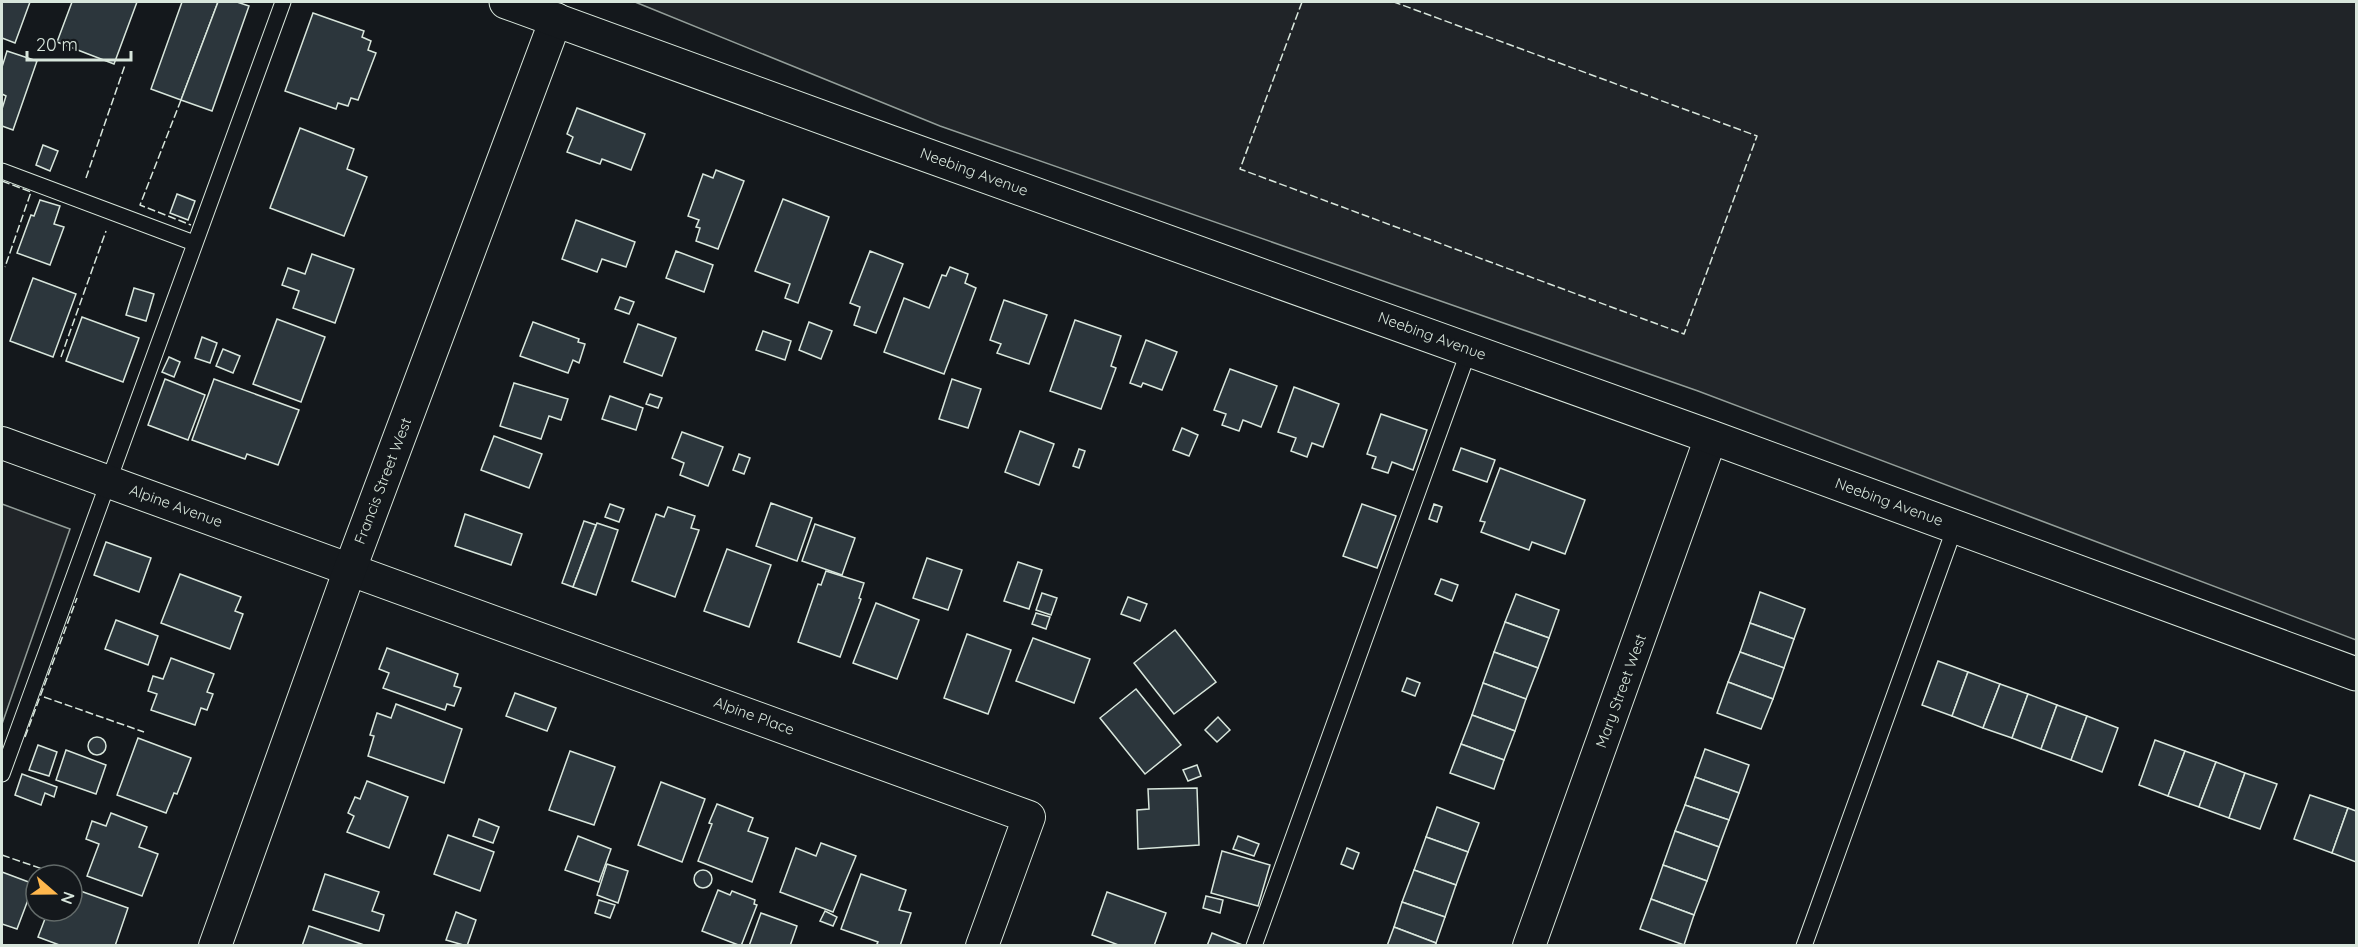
<svg xmlns="http://www.w3.org/2000/svg" width="2358" height="947" font-family="Quicksand,sans-serif">
<style>
.green{fill:#202428;stroke:#939e99;stroke-width:1.5}
.building{fill:#2c363c;stroke:#d8e6dc;stroke-width:1.5}
.lines{fill:none;stroke-linecap:round;stroke-linejoin:round}
.service-casing{stroke:#d8e6dc;stroke-width:17}
.minor-casing{stroke:#d8e6dc;stroke-width:34}
.secondary-casing{stroke:#d8e6dc;stroke-width:35}
.service{stroke:#14181c;stroke-width:15}
.minor{stroke:#14181c;stroke-width:32}
.secondary{stroke:#14181c;stroke-width:33}
.fence{stroke:#d8e6dc;stroke-width:1.5;stroke-dasharray:8 3;stroke-linecap:butt}
.labels{text-anchor:middle;stroke-width:4.5;stroke-linejoin:round;paint-order:stroke}
.street-label{font-size:15px;fill:#d8e6dc;stroke:#14181c}
</style>
<rect width="100%" height="100%" fill="#14181c"/>
<g class="green">
<polygon points="635,2 2356,2 2356,640 1698,391 940,126"/>
<polygon points="2,504 70,529 2,724"/>
</g>
<g class="building">
<polygon points="2,2 30,2 15,43 2,38"/>
<polygon points="72,2 137,2 114,64 57,42"/>
<polygon points="182,2 218,2 181,100 151,89"/>
<polygon points="218,2 237,2 249,6 212,111 181,100"/>
<polygon points="313,13 364,31 362,37 371,41 368,50 376,53 358,100 351,98 348,106 338,103 336,109 285,91"/>
<polygon points="7,51 37,61 13,130 2,126 2,109 6,96 2,94 2,67"/>
<polygon points="577,108 645,134 631,170 602,159 600,164 567,152 573,137 567,134"/>
<polygon points="300,128 354,149 347,169 367,177 344,236 270,208"/>
<polygon points="43,145 58,151 50,171 36,165"/>
<polygon points="716,170 744,181 718,249 696,241 700,228 696,227 699,220 688,216 703,174 713,178"/>
<polygon points="177,194 195,201 188,220 170,213"/>
<polygon points="783,199 829,217 798,303 785,298 790,284 755,271"/>
<polygon points="40,200 60,206 54,224 64,227 50,265 17,253 31,215 34,216"/>
<polygon points="576,220 635,242 626,267 602,259 597,272 562,259"/>
<polygon points="676,251 713,265 704,292 666,278"/>
<polygon points="870,251 903,264 876,333 854,325 860,307 850,303"/>
<polygon points="312,254 354,269 335,323 293,308 299,291 282,285 288,268 305,274"/>
<polygon points="950,267 968,274 965,283 976,288 944,374 884,352 904,298 929,308 942,275 946,276"/>
<polygon points="33,278 76,294 53,357 10,341"/>
<polygon points="134,288 154,294 146,321 126,315"/>
<polygon points="620,297 634,302 629,314 615,309"/>
<polygon points="1004,300 1047,315 1029,364 997,353 1001,344 990,340"/>
<polygon points="82,317 139,338 123,382 66,361"/>
<polygon points="277,319 325,337 301,402 253,384"/>
<polygon points="1075,320 1121,336 1111,366 1116,368 1101,409 1050,391"/>
<polygon points="533,322 579,339 578,342 585,344 579,363 573,360 568,373 520,356"/>
<polygon points="809,322 832,331 821,359 799,350"/>
<polygon points="638,324 676,338 662,376 624,362"/>
<polygon points="763,331 791,341 785,360 756,350"/>
<polygon points="202,337 217,343 210,363 195,358"/>
<polygon points="1146,340 1177,352 1162,390 1143,383 1141,387 1130,383"/>
<polygon points="223,349 240,356 233,373 216,366"/>
<polygon points="169,357 180,362 174,377 162,372"/>
<polygon points="1230,369 1277,386 1261,427 1243,420 1239,431 1222,425 1226,414 1214,410"/>
<polygon points="165,379 205,395 188,440 148,425"/>
<polygon points="214,379 299,410 278,465 247,454 245,459 192,440"/>
<polygon points="952,379 981,389 968,428 939,419"/>
<polygon points="514,383 568,399 561,420 549,416 541,439 500,426"/>
<polygon points="1294,387 1339,404 1323,447 1312,443 1307,457 1291,451 1296,438 1278,432"/>
<polygon points="650,394 662,398 658,408 646,404"/>
<polygon points="610,396 643,408 636,430 602,419"/>
<polygon points="1381,414 1427,430 1413,470 1392,462 1388,473 1372,468 1376,457 1367,454"/>
<polygon points="1182,428 1198,435 1189,456 1173,450"/>
<polygon points="1020,431 1054,444 1039,485 1005,472"/>
<polygon points="682,432 723,447 708,486 680,475 684,463 672,458"/>
<polygon points="494,436 542,454 529,488 481,470"/>
<polygon points="1461,448 1495,460 1487,482 1453,470"/>
<polygon points="1079,449 1085,451 1079,468 1073,466"/>
<polygon points="739,454 750,458 744,474 733,470"/>
<polygon points="1500,468 1585,500 1565,554 1532,542 1529,550 1481,532 1485,522 1480,521"/>
<polygon points="771,503 812,518 797,561 756,546"/>
<polygon points="610,504 624,509 619,522 605,517"/>
<polygon points="1362,504 1396,516 1377,568 1343,556"/>
<polygon points="1434,504 1442,507 1437,522 1429,519"/>
<polygon points="668,507 695,516 691,528 699,530 675,597 632,581 656,514 664,517"/>
<polygon points="465,514 522,534 511,565 455,546"/>
<polygon points="584,521 596,525 573,587 562,583"/>
<polygon points="597,523 618,530 596,595 573,587"/>
<polygon points="815,524 855,538 842,575 802,561"/>
<polygon points="106,542 151,558 139,592 94,575"/>
<polygon points="727,549 771,565 749,627 704,611"/>
<polygon points="927,558 962,570 948,610 913,598"/>
<polygon points="1018,562 1042,570 1029,609 1004,601"/>
<polygon points="826,571 864,583 859,598 861,599 840,657 798,642 818,584 821,585"/>
<polygon points="180,574 241,597 235,611 243,614 230,649 161,623"/>
<polygon points="1441,579 1458,585 1452,601 1435,594"/>
<polygon points="1760,592 1805,609 1794,639 1750,623"/>
<polygon points="1042,593 1057,598 1051,615 1036,610"/>
<polygon points="1516,594 1559,610 1549,638 1505,622"/>
<polygon points="1128,597 1147,604 1140,621 1121,614"/>
<polygon points="876,603 919,620 897,679 853,663"/>
<polygon points="1036,613 1050,617 1046,629 1032,624"/>
<polygon points="116,620 158,636 148,665 105,649"/>
<polygon points="1505,622 1549,638 1538,668 1494,652"/>
<polygon points="1750,623 1794,639 1784,668 1740,652"/>
<polygon points="1175,630 1216,682 1174,714 1134,663"/>
<polygon points="967,634 1011,650 988,714 944,698"/>
<polygon points="1033,638 1090,659 1074,703 1016,681"/>
<polygon points="387,648 458,674 454,686 461,688 454,706 447,704 445,710 383,688 389,673 379,669"/>
<polygon points="1494,652 1538,668 1526,699 1483,683"/>
<polygon points="1740,652 1784,668 1773,699 1728,682"/>
<polygon points="171,658 214,674 207,692 213,694 207,710 201,708 195,725 151,710 157,694 148,691 153,676 163,679"/>
<polygon points="1938,661 1968,672 1952,716 1922,705"/>
<polygon points="1968,672 2000,684 1983,728 1952,716"/>
<polygon points="1407,678 1420,683 1415,696 1402,691"/>
<polygon points="1728,682 1773,699 1761,729 1717,713"/>
<polygon points="1483,683 1526,699 1515,731 1472,715"/>
<polygon points="2000,684 2028,694 2012,738 1983,728"/>
<polygon points="1136,689 1181,745 1145,774 1100,718"/>
<polygon points="515,693 556,708 547,731 506,716"/>
<polygon points="2028,694 2057,705 2041,749 2012,738"/>
<polygon points="396,704 462,729 444,783 368,756 374,736 370,735 377,713 391,718"/>
<polygon points="2057,705 2087,716 2071,760 2041,749"/>
<polygon points="1472,715 1515,731 1504,760 1461,744"/>
<polygon points="2087,716 2118,728 2102,772 2071,760"/>
<polygon points="1218,717 1230,730 1217,742 1205,730"/>
<circle cx="97" cy="746" r="9"/>
<polygon points="138,738 191,758 177,794 174,793 166,813 117,795"/>
<polygon points="2155,740 2185,751 2168,796 2139,785"/>
<polygon points="1461,744 1504,760 1494,789 1450,773"/>
<polygon points="38,745 57,752 49,776 29,770"/>
<polygon points="1705,749 1749,765 1739,793 1695,777"/>
<polygon points="66,750 106,765 96,794 56,780"/>
<polygon points="570,751 615,767 594,825 549,810"/>
<polygon points="2185,751 2216,762 2199,807 2168,796"/>
<polygon points="2216,762 2245,773 2229,818 2199,807"/>
<polygon points="1197,765 1201,776 1188,781 1183,770"/>
<polygon points="2245,773 2277,784 2260,829 2229,818"/>
<polygon points="22,774 57,787 54,797 45,793 41,805 15,795"/>
<polygon points="1695,777 1739,793 1729,820 1685,805"/>
<polygon points="367,781 408,797 389,848 347,832 354,816 348,813 355,797 360,799"/>
<polygon points="661,782 705,799 682,862 638,845"/>
<polygon points="1197,788 1199,845 1138,849 1137,810 1149,809 1148,789"/>
<polygon points="2310,795 2348,808 2332,853 2294,839"/>
<polygon points="717,804 753,818 748,831 768,838 752,882 698,861 712,824 709,823"/>
<polygon points="1685,805 1729,820 1719,847 1675,831"/>
<polygon points="1437,807 1479,823 1468,852 1426,837"/>
<polygon points="2348,808 2356,811 2356,862 2332,853"/>
<polygon points="111,813 147,827 139,847 158,854 142,896 87,876 99,844 86,839 92,821 106,826"/>
<polygon points="479,819 499,827 493,843 473,836"/>
<polygon points="1675,831 1719,847 1707,881 1663,865"/>
<polygon points="448,835 494,852 480,891 434,874"/>
<polygon points="578,836 611,849 599,882 565,870"/>
<polygon points="1238,836 1259,844 1254,856 1233,849"/>
<polygon points="1426,837 1468,852 1456,885 1414,870"/>
<polygon points="821,843 856,856 833,912 780,892 796,848 816,856"/>
<polygon points="1347,848 1359,853 1353,869 1341,864"/>
<polygon points="1222,851 1270,865 1258,906 1211,893"/>
<polygon points="607,864 628,871 618,903 597,895"/>
<polygon points="1663,865 1707,881 1694,915 1651,899"/>
<polygon points="1414,870 1456,885 1445,917 1402,902"/>
<circle cx="703" cy="879" r="9"/>
<polygon points="2,872 34,884 17,929 2,924"/>
<polygon points="325,874 379,892 372,911 384,915 379,931 313,910"/>
<polygon points="861,874 906,890 899,910 911,913 900,946 881,946 877,944 878,942 841,929"/>
<polygon points="72,888 128,908 115,946 62,946 38,937 48,911 72,911"/>
<polygon points="718,890 730,895 732,891 755,900 754,904 757,905 741,946 702,931"/>
<polygon points="1107,892 1166,913 1154,946 1121,946 1092,935"/>
<polygon points="1206,896 1223,900 1220,913 1203,908"/>
<polygon points="1651,899 1694,915 1684,945 1640,929"/>
<polygon points="599,900 615,905 610,918 595,913"/>
<polygon points="1402,902 1445,917 1436,943 1394,927"/>
<polygon points="825,911 837,917 833,926 820,921"/>
<polygon points="456,912 476,920 467,946 446,940"/>
<polygon points="761,913 797,926 790,946 749,946"/>
<polygon points="309,926 367,946 302,946"/>
<polygon points="1394,927 1436,943 1435,946 1387,946"/>
<polygon points="1212,933 1245,946 1207,946"/>
</g>
<g class="lines">
<g class="service-casing">
<g id="service">
<polyline points="2,171 194,243"/>
<polyline points="2,774 283,2"/>
<polyline points="1254,946 1469,350"/>
<polyline points="1804,946 1955,527"/>
</g>
</g>
<g class="minor-casing">
<g id="minor">
<polyline points="2,443 1029,817 982,946"/>
<polyline points="215,946 350,569 556,19"/>
<polyline points="1529,946 1711,437"/>
</g>
</g>
<g class="secondary-casing">
<polyline id="secondary" points="506,2 890,142 1711,437 2356,674"/>
</g>
<use href="#service" class="service"/>
<use href="#minor" class="minor"/>
<use href="#secondary" class="secondary"/>
<g class="fence">
<polyline points="1302,2 1240,169 1684,334 1757,136 1394,2"/>
<polyline points="181,100 140,205 191,225"/>
<polyline points="86,178 125,65"/>
<polyline points="2,181 31,192 5,267"/>
<polyline points="61,357 106,231"/>
<polyline points="44,697 144,732"/>
<polyline points="25,737 77,598"/>
<polyline points="2,855 60,875"/>
</g>
</g>
<g class="labels">
<g class="street-label">
<text transform="translate(974 172) rotate(20)" y="5">Neebing Avenue</text>
<text transform="translate(1432 336) rotate(20)" y="5">Neebing Avenue</text>
<text transform="translate(383 481) rotate(-69)" y="5">Francis Street West</text>
<text transform="translate(1889 502) rotate(20)" y="5">Neebing Avenue</text>
<text transform="translate(176 506) rotate(20)" y="5">Alpine Avenue</text>
<text transform="translate(1621 691) rotate(-70)" y="5">Mary Street West</text>
<text transform="translate(754 716) rotate(20)" y="5">Alpine Place</text>
</g>
</g>
<rect width="2358" height="947" fill="none" stroke="#d8e6dc" stroke-width="6"/>
<g transform="translate(54 893) rotate(110)"><circle r="28" fill="#14181c" stroke="#626a69" stroke-width="1.5"/>
<path d="M0-4.5L10 22L0 15L-10 22Z" fill="#ffb74d"/>
<text y="-9" font-size="16" font-weight="bold" text-anchor="middle" fill="#d8e6dc">N</text>
</g>
<path d="M27 51v9h104v-9" fill="none" stroke="#d8e6dc" stroke-width="3"/>
<text x="36" y="51" font-size="18" fill="#d8e6dc" stroke="#14181c" stroke-width="4.5" paint-order="stroke">20 m</text>
</svg>
